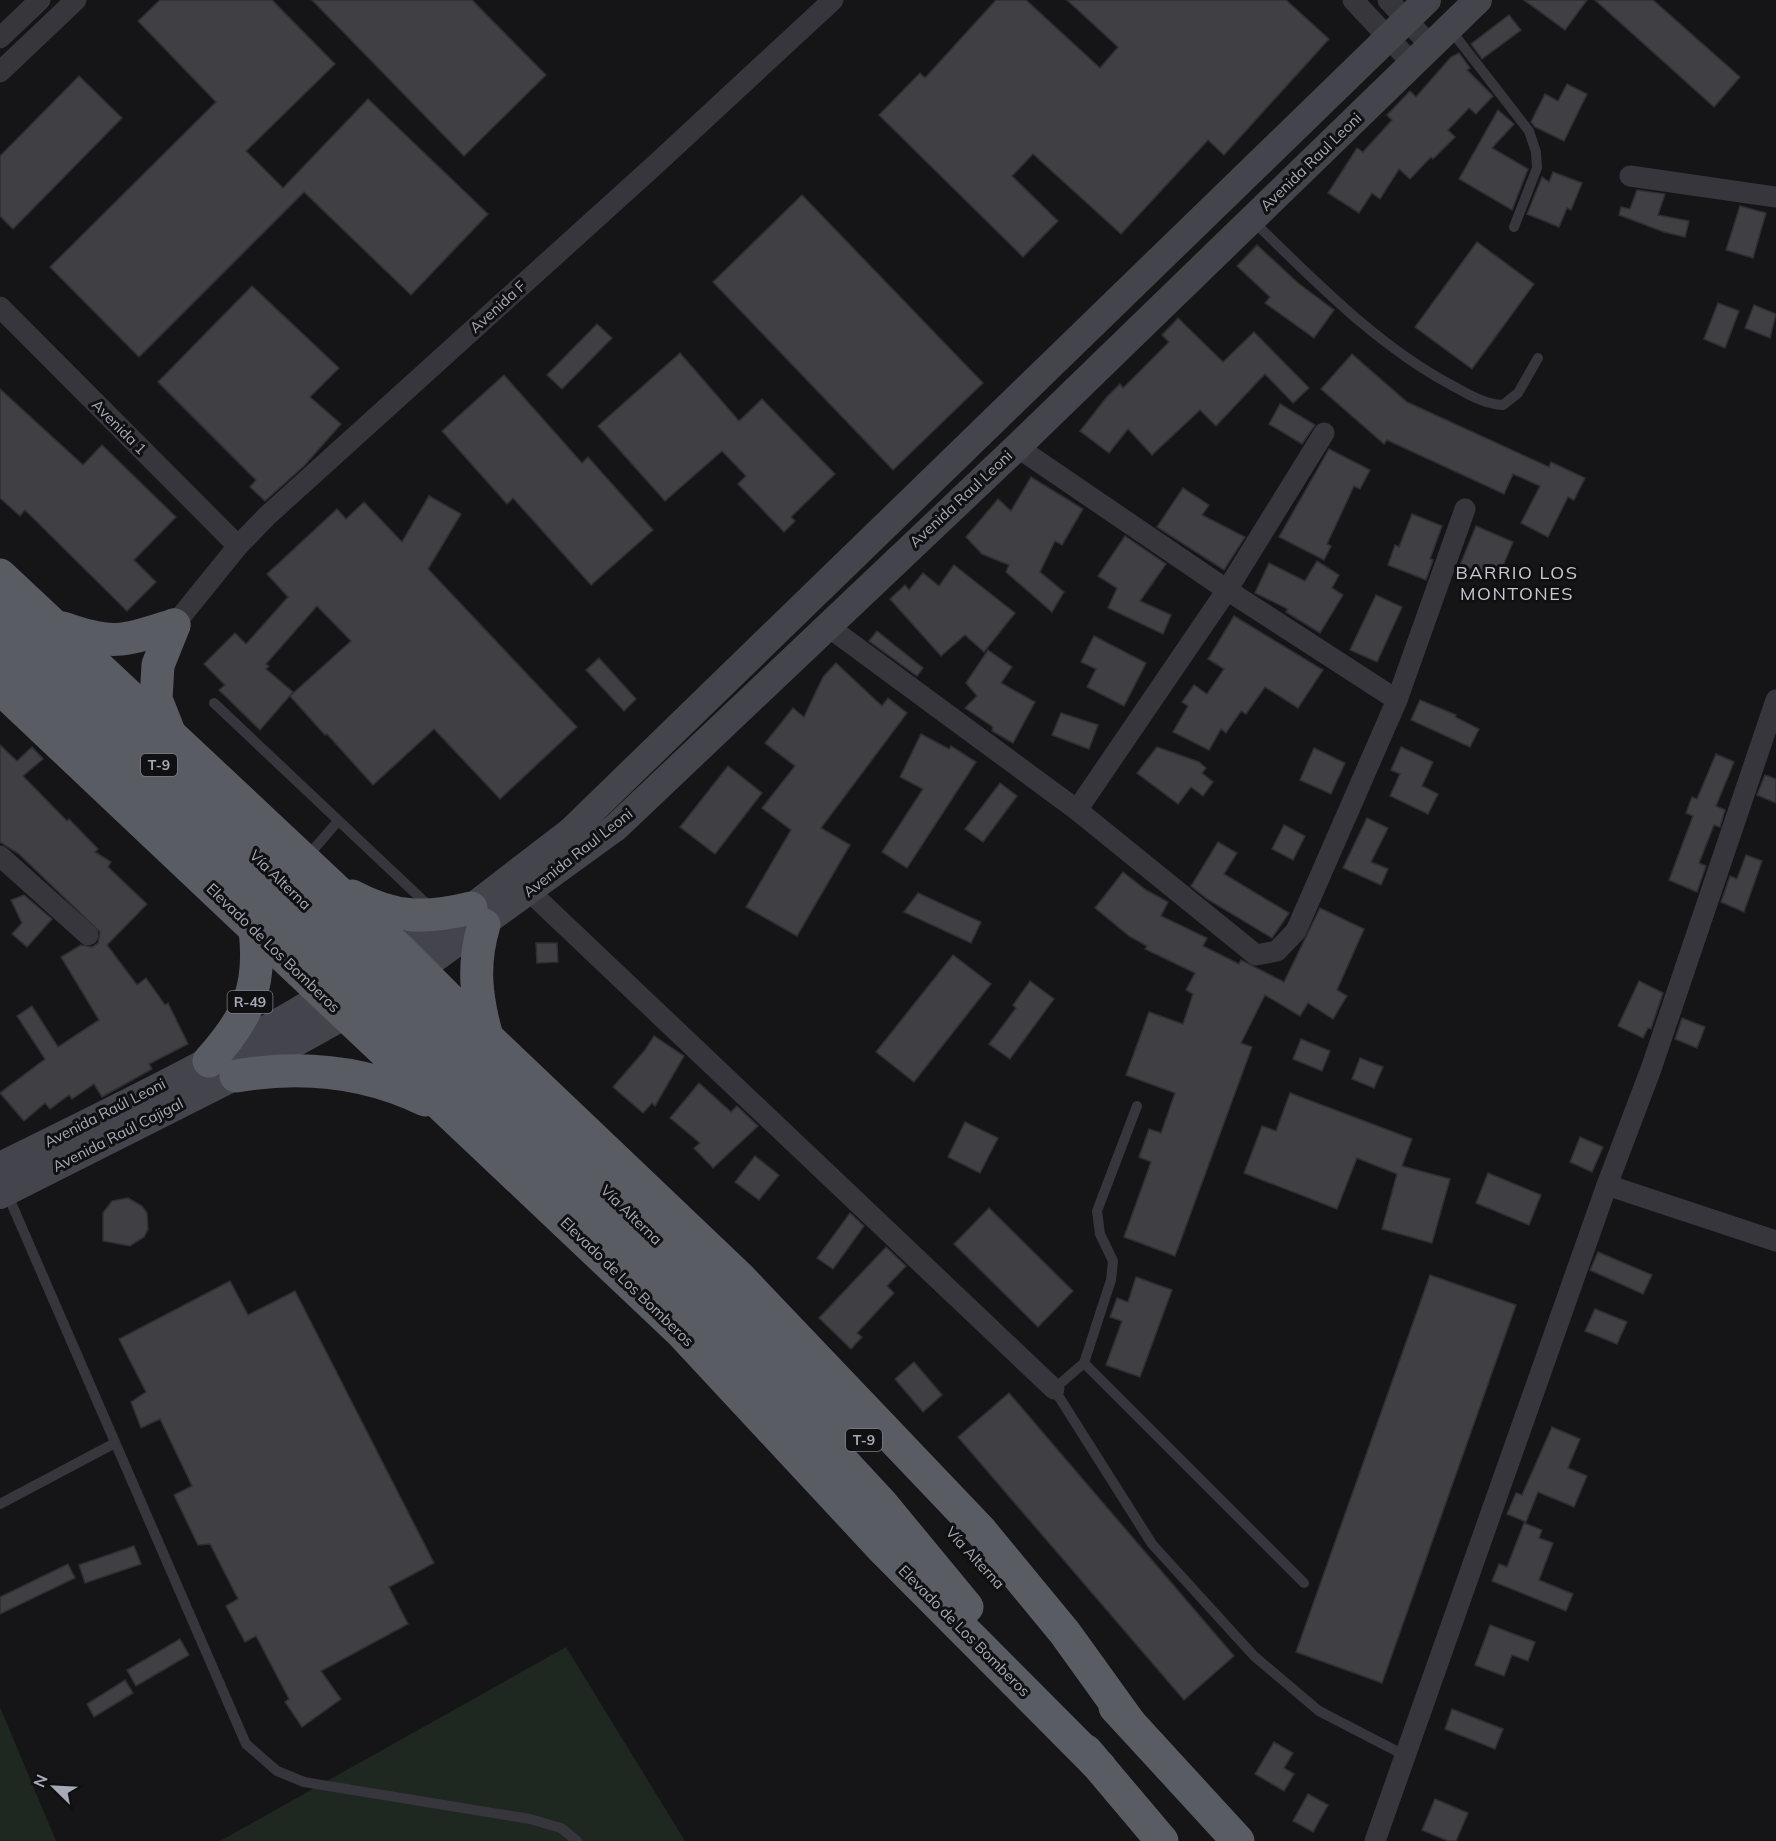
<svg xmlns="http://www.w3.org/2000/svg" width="1776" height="1841" font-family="Mulish,sans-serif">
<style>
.green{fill:#1f2721}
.building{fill:#3f3f44;stroke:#2f2f33;stroke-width:1.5}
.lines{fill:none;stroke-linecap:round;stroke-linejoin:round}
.service{stroke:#36363c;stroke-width:10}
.minor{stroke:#36363c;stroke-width:21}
.secondary{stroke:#44454c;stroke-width:28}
.trunk{stroke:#5a5c64;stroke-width:33}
.trunk-bridge{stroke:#5a5c64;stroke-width:33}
.labels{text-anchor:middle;stroke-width:6;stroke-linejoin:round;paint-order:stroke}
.shield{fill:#101012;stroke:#7a7c86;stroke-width:1.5}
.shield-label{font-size:14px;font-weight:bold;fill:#a7aab7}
.street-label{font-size:15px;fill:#a7aab7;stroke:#101012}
.quarter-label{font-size:18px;letter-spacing:1.5px;fill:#c8c9d3;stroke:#101012}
</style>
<rect width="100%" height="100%" fill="#151517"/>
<g class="green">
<polygon points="566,1647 685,1841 220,1841"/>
<polygon points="0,1707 56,1841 0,1841"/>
</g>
<g class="building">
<polygon points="160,0 272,0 335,64 246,151 283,188 368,99 488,214 411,295 304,192 139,357 50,267 216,102 138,21"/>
<polygon points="312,0 472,0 546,75 464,156"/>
<polygon points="996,0 1026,0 1100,68 1118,47 1067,0 1286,0 1329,39 1224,155 1208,140 1121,234 1033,154 1012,176 1058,221 1023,257 879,115 920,73 925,78"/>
<polygon points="1524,0 1587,0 1565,30"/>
<polygon points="1595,0 1653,0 1740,77 1714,107"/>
<polygon points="1509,15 1521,30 1482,59 1471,44"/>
<polygon points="1459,53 1470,68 1467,70 1493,96 1476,114 1469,108 1448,130 1455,137 1433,159 1431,157 1410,179 1399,169 1380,199 1372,193 1359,213 1328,193 1357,148 1363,152 1392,120 1387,115 1410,91 1416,97 1451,57"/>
<polygon points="79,76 122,118 13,229 0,216 0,156"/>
<polygon points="1567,84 1587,94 1564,141 1535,127 1531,122 1545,94 1558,101"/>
<polygon points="1498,110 1514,124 1492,148 1528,169 1512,210 1459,179"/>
<polygon points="1553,172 1582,183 1571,210 1567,208 1559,227 1527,214 1542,177 1549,182"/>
<polygon points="1637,190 1665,194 1658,215 1689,221 1685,237 1664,232 1619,215 1621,207 1630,209"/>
<polygon points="802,195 983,383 893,470 713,282"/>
<polygon points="1740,206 1766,213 1753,258 1726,250"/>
<polygon points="1477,242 1534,284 1472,369 1415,327"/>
<polygon points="1257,245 1298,283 1334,310 1314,338 1265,303 1270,297 1237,266"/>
<polygon points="252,286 339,368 310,397 341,424 304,466 265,501 250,487 256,480 158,382"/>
<polygon points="1718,303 1739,311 1725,348 1704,339"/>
<polygon points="1754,305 1776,314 1770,338 1745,328"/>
<polygon points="1178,318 1223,362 1254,332 1309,388 1293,403 1265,374 1216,426 1200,410 1152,455 1128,429 1109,453 1080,431 1106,398 1120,384 1123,388 1169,342 1162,335"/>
<polygon points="597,324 612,338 562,389 547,375"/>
<polygon points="680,353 739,421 762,399 835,474 791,517 795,521 784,532 738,484 746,476 722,451 665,501 598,426"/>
<polygon points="1352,354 1407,402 1549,467 1551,462 1585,478 1574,500 1568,497 1548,537 1521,523 1540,486 1513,474 1504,494 1387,440 1384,444 1321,389"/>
<polygon points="504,375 582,463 588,457 653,530 591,585 513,498 507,504 442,431"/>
<polygon points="0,389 83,465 102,445 176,517 134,560 156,582 127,611 25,510 20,516 0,498"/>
<polygon points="1280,404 1315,425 1302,444 1269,424"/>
<polygon points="1329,449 1370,470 1360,489 1354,486 1327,544 1331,546 1324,560 1279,537"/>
<polygon points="1031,477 1083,509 1062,545 1055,541 1040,572 1064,592 1052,612 1006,572 1009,565 982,554 966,537 998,499 1011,511"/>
<polygon points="1183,488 1209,505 1202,515 1245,537 1224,570 1157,527"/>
<polygon points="429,496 461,514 428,569 577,727 500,799 434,729 373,785 327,734 325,735 290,696 351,641 317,606 266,664 269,666 266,669 293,692 260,730 219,690 225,685 204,664 235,633 246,644 288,597 267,574 337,509 346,519 364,502 402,542"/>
<polygon points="1412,514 1442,526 1430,559 1433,560 1426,580 1388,565 1395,545 1399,547"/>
<polygon points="1476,526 1513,542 1497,580 1460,565"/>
<polygon points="1125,536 1166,564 1140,601 1171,615 1163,634 1108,608 1117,588 1098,576"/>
<polygon points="1317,561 1339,575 1332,588 1343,595 1320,633 1286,612 1288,609 1255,593 1269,563 1305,581"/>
<polygon points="954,565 1015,613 984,652 965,635 941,656 890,599 905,585 909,590 923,573 939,586"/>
<polygon points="1376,595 1402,607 1377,662 1350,650"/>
<polygon points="1234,616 1323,670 1298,708 1265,687 1246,714 1241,711 1226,733 1221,729 1209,750 1173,732 1188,706 1182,702 1194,685 1207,694 1224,669 1208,659"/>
<polygon points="877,631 923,668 917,676 869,641"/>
<polygon points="1094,636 1146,663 1124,706 1087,687 1096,669 1081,662"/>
<polygon points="988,650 1012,667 1001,683 1035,702 1013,743 992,731 993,727 965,708 977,696 966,683"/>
<polygon points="599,658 636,699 624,711 586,670"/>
<polygon points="836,663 882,706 888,698 907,713 821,828 850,845 797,936 746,907 791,830 762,808 795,766 765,743 793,708 804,717 823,677"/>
<polygon points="1420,700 1456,715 1455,717 1479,729 1470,747 1411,720"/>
<polygon points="1061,713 1098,725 1089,749 1052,735"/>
<polygon points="921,734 949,749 951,746 976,762 907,868 882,852 923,789 900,777"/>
<polygon points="0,745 17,761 32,747 43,759 23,776 67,821 69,819 98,849 95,852 111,862 108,867 147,904 107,945 137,985 146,978 165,1005 168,1003 188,1044 149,1064 152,1069 102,1097 94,1084 72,1099 69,1095 50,1109 45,1103 24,1121 0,1093 45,1059 17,1016 32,1006 58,1047 99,1020 61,957 81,945 92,947 98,943 100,932 19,854 0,842"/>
<polygon points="1157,747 1199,762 1206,768 1202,773 1213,782 1203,796 1191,787 1178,804 1137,773"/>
<polygon points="1401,747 1433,762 1422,786 1438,794 1428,814 1390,796 1400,774 1391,770"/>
<polygon points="1314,748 1345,763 1331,794 1300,780"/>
<polygon points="1716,754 1734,762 1716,806 1725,810 1720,827 1714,825 1699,863 1706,866 1697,892 1669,880 1693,816 1686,813 1692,797 1697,799"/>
<polygon points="728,766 762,793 715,854 680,827"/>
<polygon points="1765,775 1776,779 1776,803 1757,795"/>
<polygon points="1000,783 1017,796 983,842 965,829"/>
<polygon points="1367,818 1388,828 1371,862 1388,869 1381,885 1343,868"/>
<polygon points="1284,825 1305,836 1293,860 1272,849"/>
<polygon points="1218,842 1237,853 1224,874 1289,913 1272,938 1207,899 1191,886"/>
<polygon points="1746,855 1762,861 1744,912 1721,902 1730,876 1737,879"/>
<polygon points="1123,872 1146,890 1168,902 1161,916 1207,938 1203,946 1239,964 1241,960 1284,982 1320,908 1364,929 1337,990 1347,996 1333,1019 1308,1003 1300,1016 1265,995 1241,1043 1252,1047 1175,1256 1124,1237 1151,1162 1139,1157 1149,1129 1161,1133 1175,1093 1126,1075 1149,1012 1183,1024 1193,994 1186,990 1195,973 1145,949 1147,946 1129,936 1095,908"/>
<polygon points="918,893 981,922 971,943 904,912"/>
<polygon points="24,895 52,919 27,947 12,934 22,923 11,900"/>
<polygon points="536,943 557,943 558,962 537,963"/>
<polygon points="953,955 991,984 914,1082 876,1052"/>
<polygon points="1030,981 1054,999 1010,1059 989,1044 1016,1008 1013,1005"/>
<polygon points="1639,981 1663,993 1651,1029 1648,1028 1643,1038 1618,1026"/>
<polygon points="1682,1018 1705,1027 1697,1048 1675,1039"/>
<polygon points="654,1036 684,1056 655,1106 652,1103 643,1113 613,1087 645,1050"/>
<polygon points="1301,1039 1330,1051 1322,1071 1293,1059"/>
<polygon points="1360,1058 1383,1067 1374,1088 1352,1079"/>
<polygon points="699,1083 731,1112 737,1106 758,1126 713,1168 694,1148 700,1143 670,1118"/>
<polygon points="1290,1093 1412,1139 1402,1166 1450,1179 1432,1243 1382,1229 1397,1174 1357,1158 1337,1209 1244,1173 1262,1126 1276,1131"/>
<polygon points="965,1122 998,1138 980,1173 948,1157"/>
<polygon points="1580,1137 1603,1147 1592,1172 1570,1162"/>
<polygon points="755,1156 779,1175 759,1200 735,1182"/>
<polygon points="1488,1173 1541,1195 1529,1225 1476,1203"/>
<polygon points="128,1198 142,1206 147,1213 148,1229 144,1237 130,1246 103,1241 103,1213 112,1201"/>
<polygon points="989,1208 1073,1291 1038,1327 954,1244"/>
<polygon points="850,1213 864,1226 833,1269 817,1258"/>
<polygon points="886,1247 906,1266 887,1286 894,1293 857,1333 862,1337 851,1349 819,1318"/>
<polygon points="1598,1252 1652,1275 1643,1294 1590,1270"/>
<polygon points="1430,1275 1516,1305 1382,1683 1296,1652"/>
<polygon points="1136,1277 1172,1290 1140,1377 1106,1365 1122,1321 1110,1317 1117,1298 1128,1302"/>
<polygon points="230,1281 248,1315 295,1291 434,1563 389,1587 408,1624 321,1671 341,1699 302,1727 285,1702 289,1699 256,1636 245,1642 226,1606 238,1599 210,1544 198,1545 174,1495 192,1486 160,1419 141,1428 131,1402 146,1392 119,1339"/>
<polygon points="1595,1309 1627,1322 1617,1344 1585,1331"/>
<polygon points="914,1362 942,1395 923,1412 895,1379"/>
<polygon points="1009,1393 1234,1656 1184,1700 958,1437"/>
<polygon points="1552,1427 1580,1439 1568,1468 1587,1476 1574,1507 1538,1492 1526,1522 1507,1514 1516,1493 1522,1495"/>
<polygon points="1524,1523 1542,1530 1539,1538 1553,1543 1539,1580 1573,1594 1566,1611 1492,1581 1499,1564 1507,1567"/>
<polygon points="134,1546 141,1564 85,1583 79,1565"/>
<polygon points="68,1564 75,1578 0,1614 0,1597"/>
<polygon points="1490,1625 1535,1642 1528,1661 1512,1655 1504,1676 1475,1665"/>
<polygon points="180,1639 189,1655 136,1686 127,1670"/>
<polygon points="125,1680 133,1693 94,1717 87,1704"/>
<polygon points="1452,1709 1503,1729 1495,1749 1445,1729"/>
<polygon points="1274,1742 1293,1753 1284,1768 1294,1774 1284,1791 1255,1774"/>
<polygon points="1308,1794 1328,1805 1313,1832 1293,1821"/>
<polygon points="1435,1799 1468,1813 1456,1841 1448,1841 1422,1830"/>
</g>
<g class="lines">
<g class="service">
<polyline points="1450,29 1529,131 1536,152 1537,168 1514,227"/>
<path d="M1252,220c62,60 124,125 201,166 17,9 31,18 50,19l15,-12 20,-35"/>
<polyline points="214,703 430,907"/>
<polyline points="307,857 338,821"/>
<polyline points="1137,1106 1097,1211 1100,1234 1113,1261 1111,1280 1084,1363 1054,1389 1152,1544 1254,1656 1319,1711 1406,1756"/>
<polyline points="6,1191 246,1744 277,1771 304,1782 530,1819 561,1828 577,1841"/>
<polyline points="1084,1363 1304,1583"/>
<polyline points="0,1504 115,1443"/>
</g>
<g class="minor">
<polyline points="1353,0 1412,63"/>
<polyline points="1388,0 1430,45"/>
<polyline points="0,38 40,0"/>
<polyline points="0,72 76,0"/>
<polyline points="1630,176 1776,197"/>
<polyline points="0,307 238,546"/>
<polyline points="1017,447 1227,590 1397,700"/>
<polyline points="174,625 238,546 267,516 656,164 833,0"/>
<polyline points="826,625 1077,810 1256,955 1277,951 1296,931 1397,700 1465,509"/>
<polyline points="1077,810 1227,590 1324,433"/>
<polyline points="0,856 88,935"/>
<polyline points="529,891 1054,1389"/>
<polyline points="1607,1185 1776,1241"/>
<polyline points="1375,1841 1607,1185 1651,1069 1776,700"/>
</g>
<g class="secondary">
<polyline points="382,960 471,908 571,831 1427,0"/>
<polyline points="402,982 615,828 1017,447 1478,0"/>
<path d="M0,1166c116,-57 233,-114 343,-182"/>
<polyline points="0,1195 236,1076 365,1004"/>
</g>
<g class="trunk">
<polyline points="0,575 399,949 488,1038 740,1278 981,1531 1065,1633 1129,1722"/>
<polyline points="0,614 318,916"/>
<path d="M63,628c51,18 60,13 111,-3"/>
<polyline points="0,649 299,932"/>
<polyline points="0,688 681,1332 882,1548 1100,1767"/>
<polyline points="169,732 156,699 158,665 174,625"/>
<path d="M352,896c43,23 74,23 119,12"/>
<path d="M484,925c-12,40 -8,72 3,112"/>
<polyline points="469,1059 858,1434"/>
<path d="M209,1061c38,-42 53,-73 46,-131"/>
<path d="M236,1076c65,-11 129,-5 189,24"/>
<polyline points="453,1077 794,1409 882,1504 967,1607"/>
<polyline points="1115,1707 1238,1841"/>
<polyline points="1086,1751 1162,1841"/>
</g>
<g class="trunk-bridge">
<polyline points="318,916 469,1059"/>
<polyline points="299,932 453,1077"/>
</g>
</g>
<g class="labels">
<g class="shield">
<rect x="141" y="754" width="36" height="22" rx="4.5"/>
<rect x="227.5" y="991" width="45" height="22" rx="4.5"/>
<rect x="846" y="1429" width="36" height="22" rx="4.5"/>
</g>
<g class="shield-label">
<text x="159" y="770">T-9</text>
<text x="250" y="1007">R-49</text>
<text x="864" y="1445">T-9</text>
</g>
<g class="street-label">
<text transform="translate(1311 162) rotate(-44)" y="5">Avenida Raul Leoni</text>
<text transform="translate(498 307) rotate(-42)" y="5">Avenida F</text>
<text transform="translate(119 427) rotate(45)" y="5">Avenida 1</text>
<text transform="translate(961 499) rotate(-43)" y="5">Avenida Raul Leoni</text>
<text transform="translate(578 853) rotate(-38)" y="5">Avenida Raul Leoni</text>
<text transform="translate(280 880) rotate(44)" y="5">Vía Alterna</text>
<text transform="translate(273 948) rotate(44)" y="5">Elevado de Los Bomberos</text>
<text transform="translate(105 1113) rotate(-27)" y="5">Avenida Raúl Leoni</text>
<text transform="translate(118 1135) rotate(-27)" y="5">Avenida Raúl Cajigal</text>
<text transform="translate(631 1215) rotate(44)" y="5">Vía Alterna</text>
<text transform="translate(627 1282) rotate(44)" y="5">Elevado de Los Bomberos</text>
<text transform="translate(975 1558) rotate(47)" y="5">Vía Alterna</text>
<text transform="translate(964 1631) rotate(45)" y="5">Elevado de Los Bomberos</text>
</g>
<g class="quarter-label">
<text x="1517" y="579">BARRIO LOS<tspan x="1517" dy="21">MONTONES</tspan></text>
</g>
</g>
<g transform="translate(54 1787) rotate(294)" stroke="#101012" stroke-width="4.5" paint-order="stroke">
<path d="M0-4.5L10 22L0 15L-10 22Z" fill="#a7aab7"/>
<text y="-9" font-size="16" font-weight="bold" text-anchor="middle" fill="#a7aab7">N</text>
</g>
</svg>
